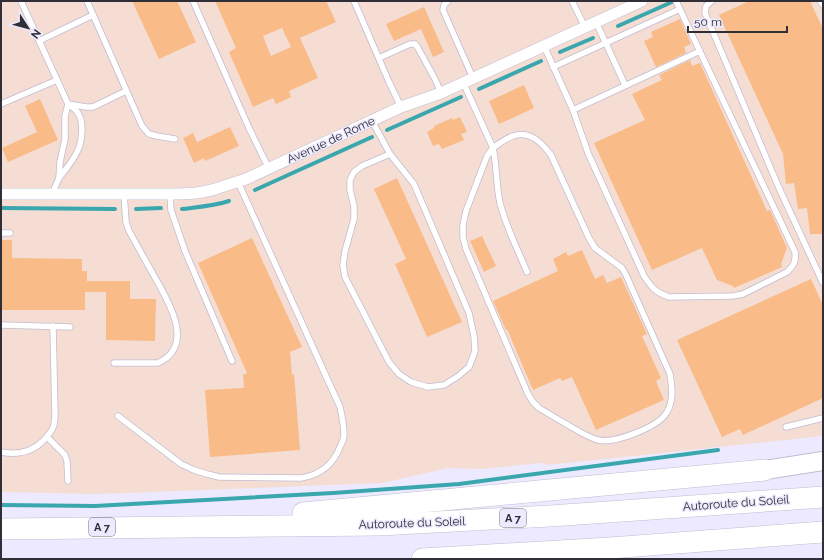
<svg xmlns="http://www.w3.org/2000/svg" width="824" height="560" font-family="Raleway,sans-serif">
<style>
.industrial{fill:#f5ddd3}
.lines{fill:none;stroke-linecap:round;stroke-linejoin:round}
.stream{stroke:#39a7ad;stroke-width:4}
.building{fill:#f9bb88;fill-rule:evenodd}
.service-casing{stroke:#c0bcd1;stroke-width:7}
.minor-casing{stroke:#c0bcd1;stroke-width:12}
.primary-casing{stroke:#c0bcd1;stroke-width:20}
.motorway-casing{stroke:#c0bcd1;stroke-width:22}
.service{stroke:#fff;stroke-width:5.5}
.minor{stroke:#fff;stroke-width:11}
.primary{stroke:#fff;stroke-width:18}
.motorway{stroke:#fff;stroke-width:21}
.labels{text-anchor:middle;stroke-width:3;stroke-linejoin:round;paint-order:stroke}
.shield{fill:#ede9fe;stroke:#696773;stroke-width:1}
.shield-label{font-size:11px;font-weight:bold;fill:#302f37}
.street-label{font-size:12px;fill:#302f37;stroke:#ede9fe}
</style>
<rect width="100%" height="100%" fill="#ede9fe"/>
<polygon class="industrial" points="1,1 823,1 823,436 548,465 542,463 481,469 448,468 382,483 98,494 1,492"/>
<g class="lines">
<g class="stream">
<polyline points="618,26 672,2"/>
<polyline points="560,52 593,38"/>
<polyline points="479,89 541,61"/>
<polyline points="387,130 461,97"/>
<polyline points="255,190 372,137"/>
<polyline points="1,208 115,209"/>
<polyline points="136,209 161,208"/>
<path d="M182,209c16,-2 32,-3 47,-8"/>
<polyline points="1,505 95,506 333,493 459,484 718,450"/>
</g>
</g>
<g class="building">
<polygon points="132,1 177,1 196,42 159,59"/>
<path d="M215,1h111l10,21 -36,16 18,40 -29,13 2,6 -15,7 -3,-6 -20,9 -24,-55 7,-4zM282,28l9,19 -20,9 -8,-20z"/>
<polygon points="749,1 810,1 823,29 823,234 810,234 807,208 798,209 794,183 786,184 783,154 719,15"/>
<polygon points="424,7 444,52 433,57 421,29 394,41 386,24"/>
<polygon points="680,19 691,44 684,47 686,53 656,67 644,41 653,37 651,32"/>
<polygon points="690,60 692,66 700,63 767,211 770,210 787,248 781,264 782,267 734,288 733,286 717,280 702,248 652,270 594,143 645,120 632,94 662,80 659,75"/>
<polygon points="524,85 534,108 499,124 489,101"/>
<polygon points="40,99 58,140 8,162 2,148 37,132 25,106"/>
<polygon points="460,117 467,132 461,134 464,140 442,149 439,144 433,146 427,132 434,128 434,126 452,118 453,120"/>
<polygon points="230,127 239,146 205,161 204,158 194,163 183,138 193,133 197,142"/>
<polygon points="397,178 462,322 427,337 395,264 406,259 374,189"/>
<polygon points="482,236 496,266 484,272 470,241"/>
<polygon points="252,238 302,347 290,352 292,375 294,374 300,450 210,457 205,390 244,388 243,375 247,373 198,263"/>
<polygon points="1,240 12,240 12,258 82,259 82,271 87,271 87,281 130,281 130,299 156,299 155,341 106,340 106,292 85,292 85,310 1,310"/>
<polygon points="582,250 595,279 603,275 607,283 621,277 647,334 642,336 661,378 656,381 664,400 596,430 572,377 562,381 560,378 533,390 507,329 506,330 493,301 558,271 553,259 566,252 568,256"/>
<polygon points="811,279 823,305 823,398 743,435 740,429 722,437 677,340"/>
</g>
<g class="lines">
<g class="service-casing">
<g id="service">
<polyline points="21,1 68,104 86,107 93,107 126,91"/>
<polyline points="87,1 142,126 149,134 157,136 175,139"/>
<polyline points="193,1 249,128 269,169"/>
<polyline points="354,1 389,82 401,107"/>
<polyline points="448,1 444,5 443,10 473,78"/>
<polyline points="572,1 585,27"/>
<polyline points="712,1 706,6 705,13 779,188 823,283"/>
<polyline points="820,1 823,5"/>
<polyline points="596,22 625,85"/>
<polyline points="39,41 93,15"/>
<path d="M544,46l29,64 15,43 56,123c8,12 11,16 25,21l64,-1 10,-2 44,-22c7,-7 9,-10 8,-20l-119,-251"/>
<polyline points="379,58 410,44 415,44 418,48 435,79 441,93"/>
<polyline points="553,67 680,9"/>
<path d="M463,82l30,66 -6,8 -21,55 -3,14v12l3,12 62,145 5,8 6,6c10,6 20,12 29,17 10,6 19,12 30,15 16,4 61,-13 69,-28 7,-12 5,-25 3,-38l-44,-99 -4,-7 -27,-20 -6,-10 -38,-83c-9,-12 -21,-25 -38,-19 -7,2 -14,8 -20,12 4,18 3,37 7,55 6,24 18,47 27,69"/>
<polyline points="1,104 57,80"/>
<path d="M68,104c4,3 9,6 11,11 5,9 3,28 -2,37 -4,9 -12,18 -18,26l1,-16 5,-23v-23z"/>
<polyline points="573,110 700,51"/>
<polyline points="372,121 390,154 414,184 469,313 474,336 475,351 469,367 457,377 444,385 428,387 411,382 399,374 389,362 345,277 343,265 345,251 354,219 354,206 350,190 350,180 354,172 362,166 390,154"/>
<polyline points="52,194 59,178"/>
<polyline points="170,194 171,210 185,251 232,361"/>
<polyline points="1,233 10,233"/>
<polyline points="1,325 70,327"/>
<path d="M114,363h44c39,-18 9,-64 -5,-89 -8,-14 -16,-29 -24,-43l-3,-9 -2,-28"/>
<path d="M118,416l63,48 13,6 13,4 12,3 82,1c19,-3 32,-13 39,-31 2,-4 4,-8 4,-12 0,-10 -2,-19 -4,-28l-102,-225"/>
<polyline points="786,427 823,418"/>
<polyline points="47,437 65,455 67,461 68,481"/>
<path d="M1,452c16,3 30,1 42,-11 4,-4 9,-10 11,-16 0,-3 1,-6 1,-9l-2,-90"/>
</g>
</g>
<g class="minor-casing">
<polyline id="minor" points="1,194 180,194 197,193 212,190 246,179 401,107 441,93 642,1"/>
</g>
<g class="primary-casing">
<polyline id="primary" points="765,470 823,461"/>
</g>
<g class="motorway-casing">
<g id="motorway">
<polyline points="303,513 765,470"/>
<polyline points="1,529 379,525 550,516 823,497"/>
<polyline points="422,559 610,548 823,532"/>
</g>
</g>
<use href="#service" class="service"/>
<use href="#minor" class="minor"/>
<use href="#primary" class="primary"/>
<use href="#motorway" class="motorway"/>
</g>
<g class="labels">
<g class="shield">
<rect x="500" y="509" width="26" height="18" rx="3"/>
<rect x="89" y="518" width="26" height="18" rx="3"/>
</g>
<g class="shield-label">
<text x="513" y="522">A 7</text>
<text x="102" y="531">A 7</text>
</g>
<g class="street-label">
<text transform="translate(331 140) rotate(-25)" y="4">Avenue de Rome</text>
<text transform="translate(736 503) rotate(-4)" y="4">Autoroute du Soleil</text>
<text transform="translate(412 523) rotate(-2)" y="4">Autoroute du Soleil</text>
</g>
</g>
<rect width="824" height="560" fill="none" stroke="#302f37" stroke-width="4"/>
<g transform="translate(28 28) rotate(126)" stroke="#ede9fe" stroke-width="3" paint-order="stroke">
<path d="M0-3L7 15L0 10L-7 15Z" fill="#302f37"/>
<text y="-6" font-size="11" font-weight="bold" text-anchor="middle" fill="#302f37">N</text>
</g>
<path d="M688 26v6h99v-6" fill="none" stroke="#302f37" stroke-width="2"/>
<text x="694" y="26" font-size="12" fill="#302f37" stroke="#ede9fe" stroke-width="3" paint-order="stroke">50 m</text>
</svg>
